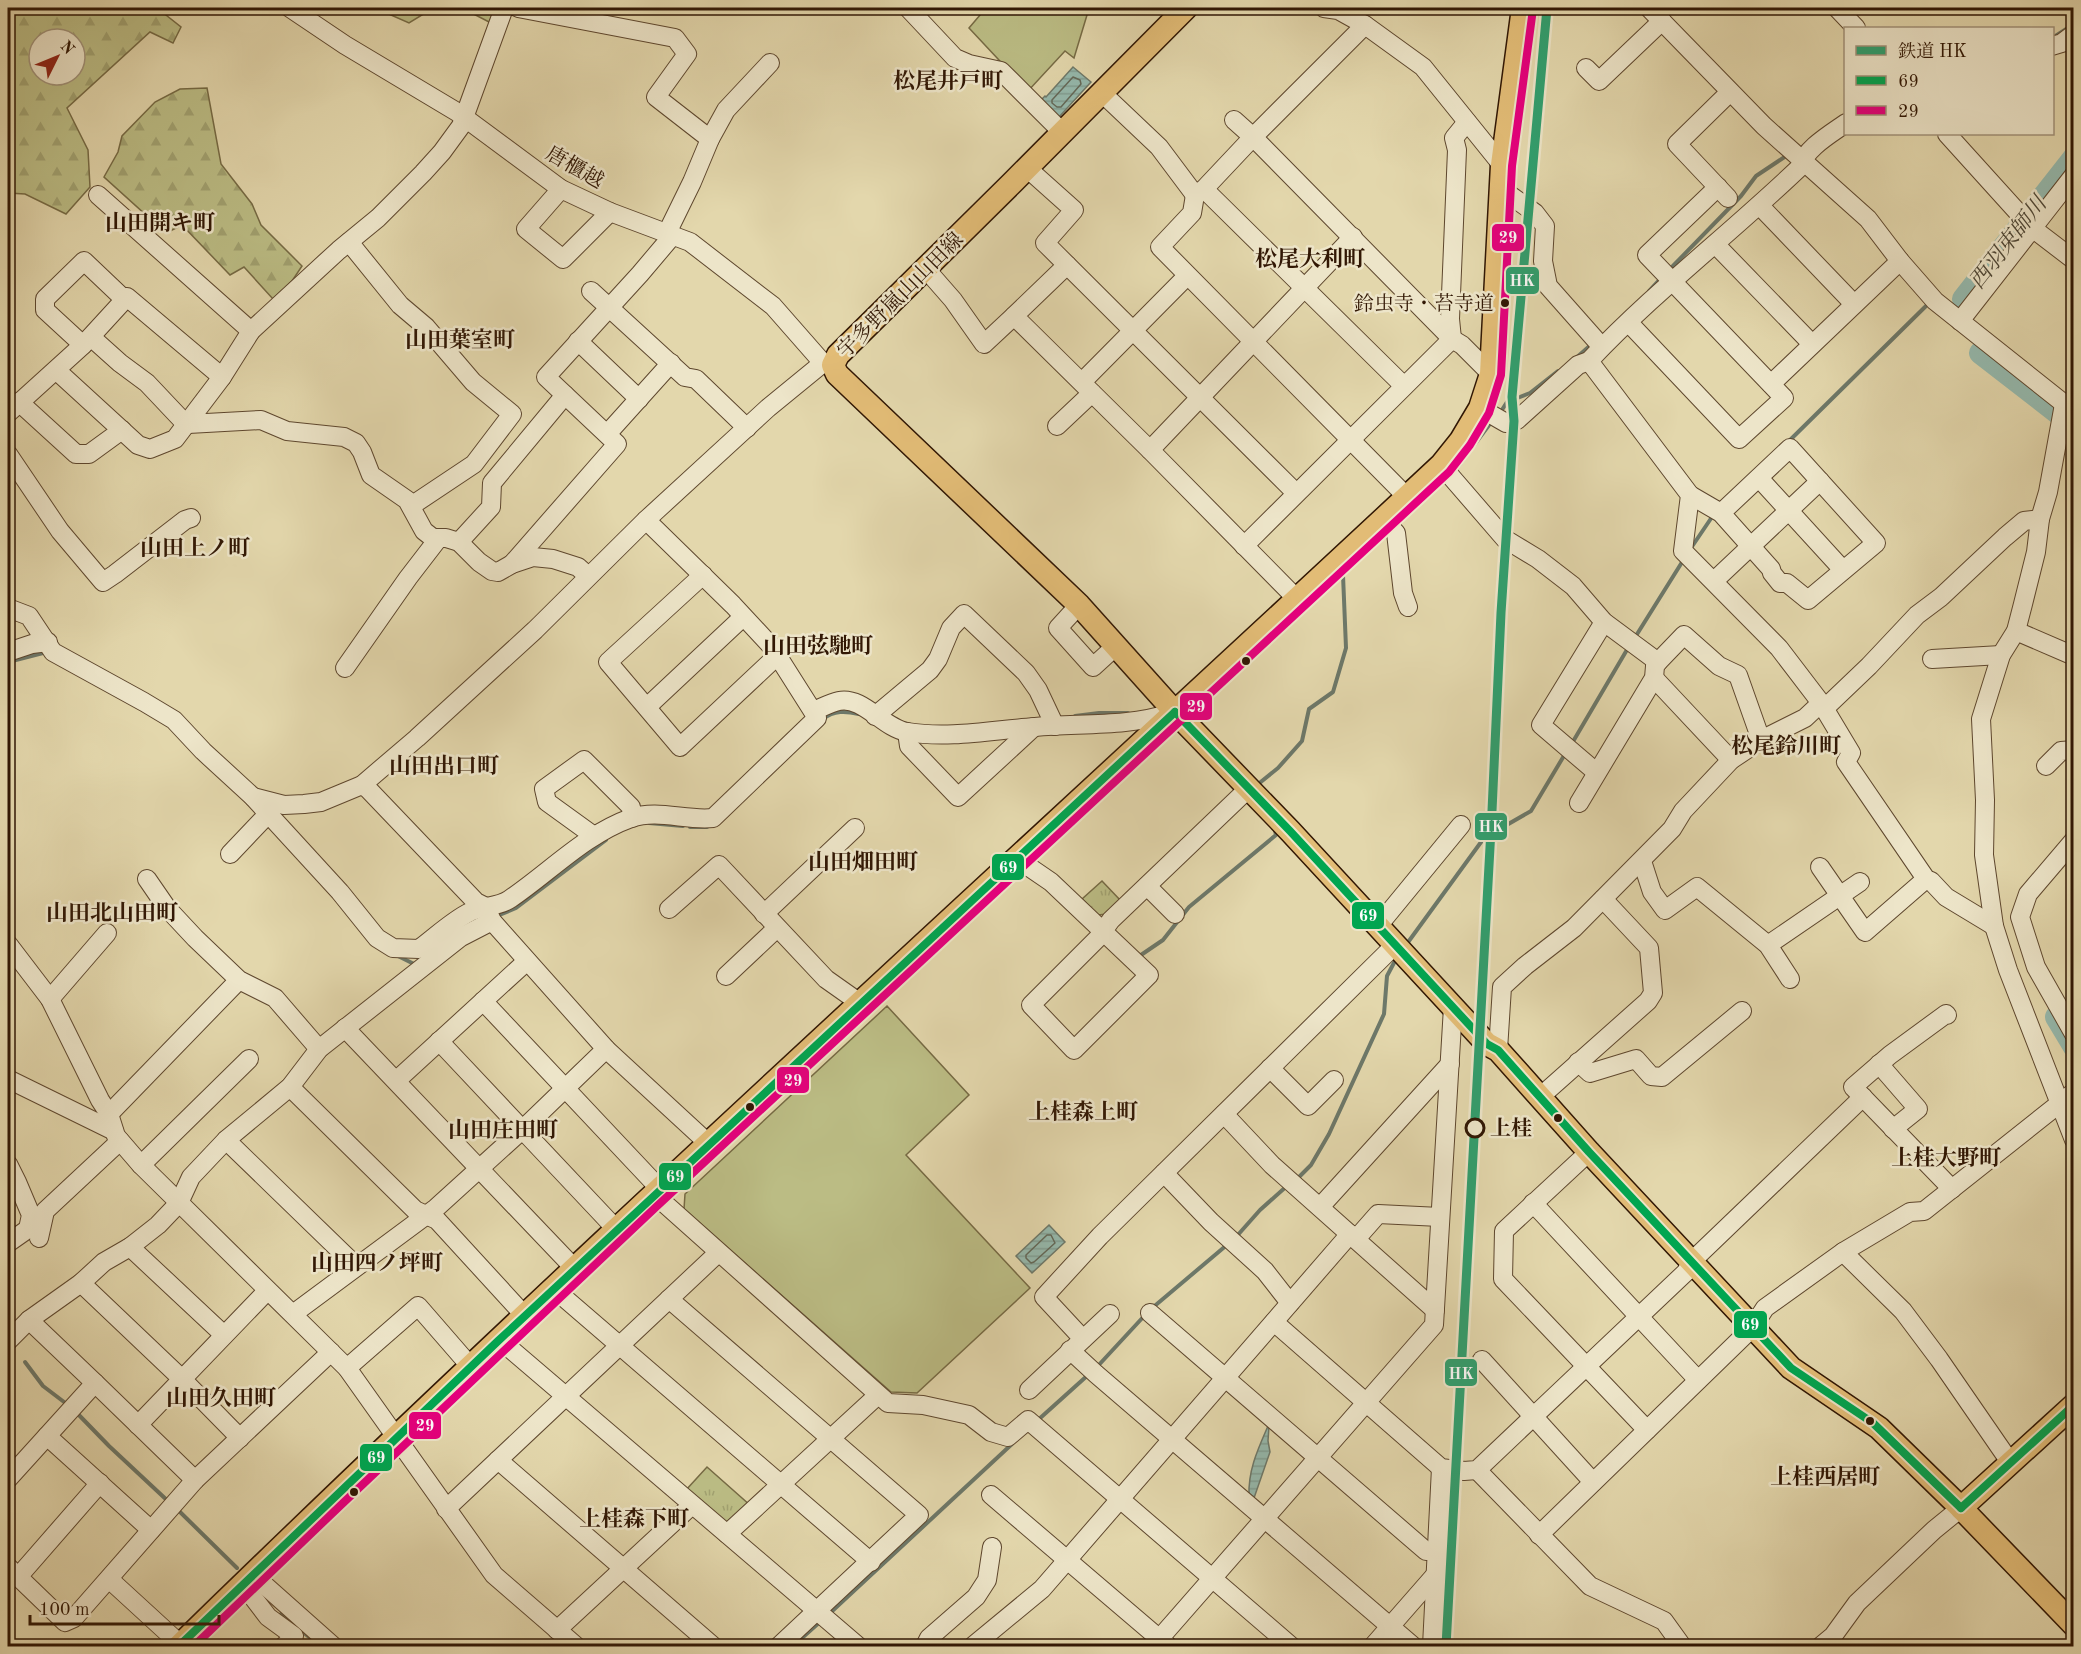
<svg xmlns="http://www.w3.org/2000/svg" width="2081" height="1654" font-family="'Old Standard TT','Noto Serif JP',serif">
<style>
.grass{fill:#bbbc84;stroke:#766a44;stroke-width:1.5}
.forest{fill:url(#forest-firs);stroke:#766a44;stroke-width:1.5;fill-rule:evenodd}
.park{fill:url(#park-tufts);stroke:#766a44;stroke-width:1.5}
.water{fill:url(#water-rules);stroke:#6d7869;stroke-width:1.5}
.lines{fill:none;stroke-linecap:round;stroke-linejoin:round}
.shore{stroke:#636858;stroke-width:1.5}
.stream{stroke:#6d7869;stroke-width:4}
.river{stroke:#95b9ad;stroke-width:22}
.minor-casing{stroke:#5e472e;stroke-width:20}
.major-casing{stroke:#311704;stroke-width:25}
.minor{stroke:#ede5c9;stroke-width:18}
.major{stroke:#e2bc76;stroke-width:22}
.bus-1-casing{stroke:#ede5c9;stroke-width:12}
.bus-2-casing{stroke:#ede5c9;stroke-width:12}
.bus-1{stroke:#00a651;stroke-width:8}
.bus-2{stroke:#e5007d;stroke-width:8}
.rail-1-casing{stroke:#ede5c9;stroke-width:14}
.rail-1{stroke:#319f6e;stroke-width:9}
.bus-dot{fill:#311704;stroke:#ede5c9;stroke-width:2}
.stop-dot{fill:#ede5c9;stroke:#311704;stroke-width:3}
.labels{text-anchor:middle;stroke-width:5;stroke-linejoin:round;paint-order:stroke}
.bus-label{font-size:20px;fill:#311704;stroke:#ede5c9;text-anchor:end}
.street-label{font-size:21px;fill:#311704;stroke:#ede5c9}
.stop-label{font-size:21px;font-weight:bold;fill:#311704;stroke:#ede5c9;text-anchor:start}
.neighbourhood-label{font-size:22px;font-weight:bold;fill:#311704;stroke:#ede5c9}
.water-label{font-size:22px;font-style:italic;fill:#4f4837;stroke:#ede5c9}
.line-badge{stroke:#ede5c9;stroke-width:2}
.badge-label{font-size:16px;text-anchor:middle;font-weight:bold;fill:#fff}
</style>
<defs>
<pattern id="forest-firs" width="22" height="20" patternUnits="userSpaceOnUse" patternTransform="scale(1.5)"><rect width="22" height="20" fill="#bbbc84"/><path d="M5 1l3.5 6h-7zM16 11l3.5 6h-7z" fill="#a1a170"/></pattern>
<pattern id="park-tufts" width="24" height="20" patternUnits="userSpaceOnUse" patternTransform="scale(1.5)"><rect width="24" height="20" fill="#bbbc84"/><path d="M3 7l-1-3M5 7V3M7 7l1-3M15 17l-1-3M17 17v-4M19 17l1-3" fill="none" stroke="#a1a170"/></pattern>
<pattern id="water-rules" width="6" height="5" patternUnits="userSpaceOnUse" patternTransform="scale(1.5)"><rect width="6" height="5" fill="#95b9ad"/><path d="M0 2.5h6" fill="none" stroke="#819e93"/></pattern>
</defs>
<rect width="100%" height="100%" fill="#e3d7ac"/>
<filter id="stains"><feTurbulence type="fractalNoise" baseFrequency=".00333" numOctaves="4"/><feColorMatrix values="0 0 0 0 .2 0 0 0 0 .09 0 0 0 0 .02 0 0 0 .5 -.17"/></filter>
<radialGradient id="worn" r=".72"><stop offset=".6" stop-color="#630" stop-opacity="0"/><stop offset="1" stop-color="#630" stop-opacity=".3"/></radialGradient>
<g class="grass">
<polygon points="375,8 451,8 430,10 409,23"/>
<polygon points="462,8 497,8 489,22"/>
<polygon points="986,8 1076,8 1087,15 1074,58 1065,51 1028,91 969,28"/>
<polygon points="887,1006 969,1095 906,1155 1030,1288 917,1393 891,1392 684,1209 685,1194"/>
</g>
<g class="forest">
<path d="M8,8h149l24,19 -8,16 -23,-11 -83,76 21,42 2,37 -24,27 -41,-20 -17,-1zM39,39h36v36h-36z"/>
<polygon points="207,88 221,164 252,204 261,225 302,266 292,281 273,299 244,267 230,275 182,225 166,233 104,177 118,152 122,136 155,102 180,89"/>
</g>
<g class="park">
<polygon points="1102,881 1121,901 1107,914 1098,915 1082,899"/>
<polygon points="707,1467 751,1506 734,1522 725,1522 686,1490"/>
</g>
<g class="water">
<polygon points="1073,67 1091,82 1059,117 1041,100 1045,96 1046,97"/>
<polygon points="1049,1225 1065,1242 1032,1273 1016,1256"/>
<path d="M1268,1426h1l-1,15 2,11 -16,46 -5,-2c-1,-26 9,-47 19,-70z"/>
</g>
<g class="lines">
<g class="shore">
<polygon points="1073,77 1080,80 1081,84 1061,107 1057,107 1052,103 1052,100"/>
<polygon points="1047,1235 1051,1235 1055,1243 1034,1262 1031,1263 1026,1258 1026,1255"/>
</g>
<g class="stream">
<polyline points="2054,37 2074,24"/>
<polyline points="1670,269 1741,196 1756,176 1789,154"/>
<polyline points="1649,291 1662,277"/>
<polyline points="1576,358 1593,343"/>
<polyline points="1500,413 1507,402 1530,393 1558,371"/>
<polyline points="1788,442 1926,306"/>
<polyline points="1454,472 1492,421"/>
<polyline points="1396,525 1446,479"/>
<polyline points="1691,548 1714,514"/>
<polyline points="1634,639 1684,559"/>
<polyline points="8,662 43,653"/>
<polyline points="1207,699 1388,532"/>
<polyline points="1075,716 1099,713 1128,713"/>
<path d="M823,719c11,-9 23,-8 36,-5"/>
<polyline points="1571,745 1628,648"/>
<polyline points="1257,785 1278,768 1302,741 1309,709 1333,692 1346,648 1343,575"/>
<polyline points="649,823 683,826"/>
<polyline points="690,827 707,827"/>
<polyline points="497,916 516,908 606,840"/>
<polyline points="1406,945 1484,838 1531,811 1565,754"/>
<polyline points="398,956 416,965"/>
<polyline points="1138,957 1163,940 1189,907 1276,835 1275,830"/>
<polyline points="1296,1180 1311,1165 1329,1134 1384,1014 1387,976 1396,959"/>
<polyline points="1236,1237 1260,1210 1288,1185"/>
<polyline points="1151,1309 1228,1244"/>
<polyline points="25,1362 43,1386 68,1405"/>
<polyline points="1096,1368 1146,1314"/>
<polyline points="76,1412 109,1446 170,1503"/>
<polyline points="1038,1420 1088,1375"/>
<polyline points="178,1510 237,1568"/>
<polyline points="281,1614 320,1646"/>
<polyline points="829,1614 1012,1444"/>
<polyline points="793,1646 821,1621"/>
</g>
<g class="river">
<polyline points="1963,299 2074,157"/>
<polyline points="1980,353 2074,426"/>
<polyline points="2056,1017 2074,1047"/>
</g>
<g class="minor-casing">
<g id="minor">
<polyline points="290,8 345,45 457,112 561,189 610,212 690,242 773,306 823,363 833,365"/>
<polyline points="518,8 675,38 687,54 656,97 710,139"/>
<polyline points="908,8 955,58 969,64 1001,71 1062,132"/>
<polyline points="1324,8 1338,10 1365,25 1423,67 1502,165"/>
<polyline points="1649,8 1764,126 1868,219 1900,261 1935,301 2072,410"/>
<polyline points="1837,8 1856,28"/>
<polyline points="2052,46 2062,43 2074,34"/>
<polyline points="1586,68 1599,81 1662,21"/>
<polyline points="1101,92 1159,147 1195,195"/>
<polyline points="1234,120 1253,137 1365,25"/>
<polyline points="1947,134 2032,228 2074,260"/>
<polyline points="1027,168 1074,210 1045,243 1296,493"/>
<polyline points="1500,188 1535,213 1545,226 1543,261 1548,286 1602,347"/>
<polyline points="561,189 526,229 563,259 610,212"/>
<polyline points="1204,189 1404,386"/>
<polyline points="98,195 251,331"/>
<polyline points="1728,198 1677,144 1730,92"/>
<polyline points="1760,206 1854,304"/>
<polyline points="667,233 692,182 710,139 726,110 770,63"/>
<polyline points="349,242 400,305 426,327 473,382 512,414 474,464 411,506"/>
<polyline points="1716,245 1812,344"/>
<polyline points="1067,265 1014,316 1150,450 1296,598"/>
<polyline points="925,268 953,300 984,344 1014,316"/>
<polyline points="591,291 685,377 696,379 747,428"/>
<polyline points="1960,321 2074,175"/>
<polyline points="1629,323 1739,439 1784,398 1647,255 1718,187"/>
<polyline points="91,337 120,363 147,383 181,419 188,424 261,420 287,431 344,437 356,443 362,452 371,475 407,500 424,531 433,538 446,538 459,542 479,562 492,571 498,572 512,564 533,557 553,559 578,567 588,576"/>
<polyline points="578,341 639,399"/>
<polyline points="83,345 45,310 45,299 84,261 124,299"/>
<polyline points="1589,361 1690,495 1683,551 1779,648 1821,703 1851,753 1846,762 1926,879 1931,881 1946,897 1994,926"/>
<polyline points="56,370 138,445 150,449 175,439 222,377 251,331 339,250 378,218 423,173 442,152 461,126 504,8"/>
<polyline points="1082,382 1187,276"/>
<polyline points="1771,384 1900,261"/>
<polyline points="19,402 76,454 89,454 122,430"/>
<polyline points="2064,404 2048,492 2040,519 2036,552 2023,604 2016,631 2001,655 1981,719 1985,800 1984,855 1994,926 2008,970 2074,1140"/>
<path d="M1480,408l26,15 11,-3 61,-55 11,-4c65,-69 141,-127 210,-193 7,-20 30,-33 47,-45"/>
<polyline points="8,413 83,345 127,297 222,377"/>
<polyline points="1057,426 1092,393"/>
<polyline points="608,433 671,363"/>
<polyline points="1150,450 1353,237"/>
<polyline points="8,454 60,531 103,582 115,574 185,520 191,518"/>
<polyline points="1441,465 1505,539 1538,559 1573,586 1604,622 1658,662"/>
<polyline points="1759,478 1843,570"/>
<polyline points="1690,495 1721,513 1790,448 1876,543 1808,600 1787,583 1780,583 1772,573 1771,569 1721,513"/>
<polyline points="1407,497 1160,247 1192,213 1195,195 1204,189 1253,137 1452,339 1462,345 1491,374"/>
<polyline points="1383,519 1396,533 1403,593 1408,607"/>
<polyline points="459,542 491,507 492,483 565,395"/>
<polyline points="1244,546 1452,339 1450,319 1457,150 1454,138 1467,122"/>
<polyline points="512,564 617,444 546,377 640,274 673,235"/>
<polyline points="703,575 608,662 680,747 777,656"/>
<polyline points="1714,581 1820,481"/>
<polyline points="1079,605 1058,628 1093,667 1116,646"/>
<path d="M8,608l21,8 24,36 91,50 30,18 29,31 50,46 87,95 37,46 16,10 26,1c15,-11 34,-29 51,-37 12,-6 29,-5 40,-13 40,-27 74,-64 121,-81 27,-9 55,3 82,0l104,-100 -45,-71 -39,-42 -87,-85"/>
<polyline points="2016,631 2074,656"/>
<polyline points="8,652 32,644 48,642"/>
<polyline points="1932,659 2001,655"/>
<polyline points="345,668 408,578 438,539"/>
<polyline points="1654,678 1731,760"/>
<polyline points="647,707 743,617"/>
<polyline points="1825,708 1869,666 1917,615 1941,597 2005,537 2024,521 2040,519"/>
<path d="M813,711c8,-3 17,-8 26,-10 24,-5 44,27 68,31 42,7 86,-2 128,-5 45,-4 93,0 136,-14"/>
<polyline points="875,716 930,670 938,659 951,628 964,614 1026,673 1038,690 1055,726"/>
<polyline points="907,732 909,746 958,797 1034,727"/>
<polyline points="2046,766 2061,751 2074,750"/>
<polyline points="1596,772 1541,725 1604,622"/>
<polyline points="362,785 368,789 476,902 486,907 492,921 606,1049 709,1144"/>
<polyline points="253,797 284,805 304,804 321,802 362,785 417,738 535,630 646,520 768,408 823,363"/>
<polyline points="1579,803 1654,678 1655,666 1658,662 1684,635 1719,666 1738,675 1761,740"/>
<polyline points="594,836 547,802 544,789 584,760 631,807 632,818"/>
<polyline points="2074,840 2028,894 2020,917 2036,967 2074,1034"/>
<polyline points="230,854 268,814"/>
<polyline points="1016,858 1051,882 1149,975 1074,1050 1031,1005 1098,938 1111,920 1249,788"/>
<polyline points="1642,861 1652,892 1665,910 1697,887 1768,945 1790,979"/>
<polyline points="1820,867 1865,932 1926,879"/>
<polyline points="147,879 167,908 195,938 239,980 275,998 319,1049"/>
<polyline points="1147,886 1175,914"/>
<polyline points="669,909 719,865 826,979 860,1003"/>
<polyline points="764,914 855,828"/>
<polyline points="1378,926 1461,825"/>
<polyline points="8,944 50,999 100,1100 109,1114 116,1136 141,1165 347,1368 494,1575 576,1646"/>
<polyline points="1768,945 1860,882"/>
<polyline points="726,976 777,928"/>
<polyline points="50,999 107,933"/>
<polyline points="483,1001 660,1189"/>
<polyline points="1947,1015 1946,1014 1890,1055 1853,1087 1952,1189"/>
<polyline points="345,1028 575,1269"/>
<polyline points="439,1041 617,1230"/>
<polyline points="1498,1050 1502,987 1525,966 1574,928 1672,829 1683,811 1731,760 1761,740 1805,718 1821,703"/>
<polyline points="1578,1062 1590,1073 1636,1059 1651,1076 1662,1077 1742,1011"/>
<polyline points="1879,1064 1918,1109 1893,1129"/>
<polyline points="1270,1068 1308,1106 1334,1080"/>
<polyline points="8,1079 114,1131"/>
<polyline points="397,1080 527,961"/>
<polyline points="290,1087 415,1210 437,1220 525,1316"/>
<polyline points="1540,1097 1648,1001 1653,993 1649,948 1603,899"/>
<polyline points="109,1114 239,980"/>
<polyline points="1224,1114 1272,1165 1435,1310"/>
<polyline points="226,1140 356,1266"/>
<polyline points="1589,1152 1504,1231 1503,1279 1647,1430"/>
<polyline points="8,1164 17,1182 31,1215 28,1229 8,1243"/>
<polyline points="141,1165 249,1059"/>
<polyline points="1164,1173 1211,1222 1265,1271 1290,1303"/>
<polyline points="655,1195 888,1403 923,1405 969,1415 991,1432 1008,1437 1028,1420 1291,1646"/>
<polyline points="1533,1203 1698,1380"/>
<polyline points="1320,1207 1450,1064"/>
<polyline points="39,1238 45,1211 120,1141"/>
<polyline points="1356,1239 1378,1214 1440,1217"/>
<polyline points="130,1247 224,1335"/>
<polyline points="1843,1252 1903,1311 1939,1359 2010,1462"/>
<polyline points="81,1283 182,1379 240,1438"/>
<polyline points="554,1289 871,1562"/>
<polyline points="669,1299 919,1515 779,1646"/>
<polyline points="1150,1313 1426,1551 1436,1551"/>
<polyline points="293,1314 436,1208 523,1129 606,1049"/>
<polyline points="29,1320 95,1383 195,1480"/>
<polyline points="1274,1322 1441,1468 1464,1471 1477,1470 1686,1272 1691,1262 1863,1097"/>
<polyline points="1083,1339 1044,1297 1100,1236 1395,945"/>
<polyline points="500,1340 858,1646"/>
<polyline points="8,1341 29,1320 81,1283 104,1262 130,1247 158,1225 179,1203 191,1177 226,1140 290,1087 319,1049 461,937 492,921"/>
<polyline points="1070,1350 1096,1374 1413,1646"/>
<polyline points="1482,1360 1593,1482"/>
<polyline points="347,1368 418,1306 471,1367"/>
<polyline points="1029,1390 1110,1314"/>
<polyline points="138,1425 267,1291"/>
<polyline points="47,1436 151,1530"/>
<polyline points="498,1460 713,1646"/>
<polyline points="1477,1470 1590,1586 1664,1621 1682,1646"/>
<polyline points="8,1479 95,1383"/>
<polyline points="991,1495 1168,1646"/>
<polyline points="446,1509 718,1253"/>
<polyline points="727,1534 878,1395"/>
<polyline points="1539,1535 1752,1328 1765,1308 1843,1252 1910,1212 1924,1211 2074,1092"/>
<polyline points="8,1567 65,1622 74,1618 195,1480 331,1352"/>
<polyline points="252,1574 333,1646"/>
<polyline points="18,1577 100,1483"/>
<polyline points="109,1579 181,1645"/>
<polyline points="242,1583 268,1617 294,1636 284,1646"/>
<polyline points="557,1630 692,1505"/>
<polyline points="925,1646 929,1638 976,1597 987,1580 992,1547"/>
<polyline points="973,1646 1042,1589 1350,1234"/>
<polyline points="1153,1646 1434,1325 1453,1007"/>
<polyline points="1373,1646 1436,1574"/>
<polyline points="1432,1646 1441,1468"/>
<polyline points="1821,1646 1833,1636 1857,1603 1934,1530 1961,1508"/>
</g>
</g>
<g class="major-casing">
<g id="major">
<polyline points="1186,8 1012,183 838,355 833,365 837,374 1079,605 1175,712 1290,831 1487,1044 1498,1050 1589,1152 1791,1368 1879,1428 1961,1508 2074,1625"/>
<polyline points="1961,1508 2074,1405"/>
<path d="M179,1646c412,-402 841,-788 1262,-1181l20,-25 19,-32 11,-34 11,-209 21,-157"/>
</g>
</g>
<use href="#minor" class="minor"/>
<use href="#major" class="major"/>
<g class="bus-1-casing">
<g id="bus-1">
<polyline points="1175,712 1290,831 1487,1044 1498,1050 1589,1152 1791,1368 1873,1423 1961,1508"/>
<polyline points="1961,1508 2074,1405"/>
<polyline points="179,1646 498,1341 1175,712"/>
</g>
</g>
<g class="bus-2-casing">
<polyline id="bus-2" points="194,1646 342,1504 656,1207 1449,472 1470,445 1489,413 1501,375 1512,166 1533,9"/>
</g>
<use href="#bus-1" class="bus-1"/>
<use href="#bus-2" class="bus-2"/>
<g class="rail-1-casing">
<polyline id="rail-1" points="1446,1646 1492,811 1501,613 1514,421 1512,397 1547,8"/>
</g>
<use href="#rail-1" class="rail-1"/>
</g>
<g class="bus-dot">
<circle cx="1505" cy="303" r="5"/>
<circle cx="1246" cy="661" r="5"/>
<circle cx="750" cy="1107" r="5"/>
<circle cx="1558" cy="1118" r="5"/>
<circle cx="1870" cy="1421" r="5"/>
<circle cx="354" cy="1492" r="5"/>
</g>
<circle class="stop-dot" cx="1475" cy="1128" r="9"/>
<g class="labels">
<g class="bus-label">
<text x="1494" y="310">鈴虫寺・苔寺道</text>
</g>
<g class="street-label">
<text transform="translate(575 167) rotate(30)" y="7">唐櫃越</text>
<text transform="translate(900 295) rotate(-45)" y="7">宇多野嵐山山田線</text>
</g>
<g class="stop-label">
<text x="1490" y="1135">上桂</text>
</g>
<g class="neighbourhood-label">
<text x="948" y="88">松尾井戸町</text>
<text x="160" y="230">山田開キ町</text>
<text x="1310" y="266">松尾大利町</text>
<text x="460" y="347">山田葉室町</text>
<text x="195" y="555">山田上ノ町</text>
<text x="818" y="653">山田弦馳町</text>
<text x="1786" y="753">松尾鈴川町</text>
<text x="444" y="773">山田出口町</text>
<text x="863" y="869">山田畑田町</text>
<text x="112" y="920">山田北山田町</text>
<text x="1083" y="1119">上桂森上町</text>
<text x="503" y="1137">山田庄田町</text>
<text x="1946" y="1165">上桂大野町</text>
<text x="377" y="1270">山田四ノ坪町</text>
<text x="221" y="1405">山田久田町</text>
<text x="1825" y="1484">上桂西居町</text>
<text x="634" y="1526">上桂森下町</text>
</g>
<g class="water-label">
<text transform="translate(2007 242) rotate(-52)" y="8">西羽束師川</text>
</g>
</g>
<g class="line-badge">
<rect x="1491" y="223" width="34" height="29" rx="6" fill="#e5007d"/>
<rect x="1505" y="266" width="35" height="29" rx="6" fill="#319f6e"/>
<rect x="1179" y="692" width="34" height="29" rx="6" fill="#e5007d"/>
<rect x="1474" y="812" width="34" height="29" rx="6" fill="#319f6e"/>
<rect x="991" y="853" width="34" height="28" rx="6" fill="#00a651"/>
<rect x="1351" y="901" width="34" height="29" rx="6" fill="#00a651"/>
<rect x="776" y="1066" width="34" height="28" rx="6" fill="#e5007d"/>
<rect x="658" y="1162" width="34" height="29" rx="6" fill="#00a651"/>
<rect x="1733" y="1310" width="35" height="29" rx="6" fill="#00a651"/>
<rect x="1444" y="1358" width="34" height="29" rx="6" fill="#319f6e"/>
<rect x="408" y="1411" width="34" height="29" rx="6" fill="#e5007d"/>
<rect x="359" y="1443" width="34" height="29" rx="6" fill="#00a651"/>
</g>
<g class="badge-label">
<text x="1508" y="243">29</text>
<text x="1522" y="286">HK</text>
<text x="1196" y="712">29</text>
<text x="1491" y="832">HK</text>
<text x="1008" y="873">69</text>
<text x="1368" y="921">69</text>
<text x="793" y="1086">29</text>
<text x="675" y="1182">69</text>
<text x="1750" y="1330">69</text>
<text x="1461" y="1379">HK</text>
<text x="425" y="1431">29</text>
<text x="376" y="1463">69</text>
</g>
<rect width="2081" height="1654" fill="none" stroke="#e3d7ac" stroke-width="30"/>
<rect x="9" y="9" width="2063" height="1636" fill="none" stroke="#311704" stroke-width="3"/>
<rect x="15" y="15" width="2051" height="1624" fill="none" stroke="#311704" stroke-width="1.5"/>
<rect x="1844" y="27" width="210" height="108" fill="#ede5c9" stroke="#a2937a" stroke-width="1.5"/>
<rect x="1856" y="46" width="30" height="9" fill="#319f6e" stroke="#a2937a" stroke-width="1.5"/>
<text x="1898" y="57" font-size="18" fill="#311704">鉄道 HK</text>
<rect x="1856" y="76" width="30" height="9" fill="#00a651" stroke="#a2937a" stroke-width="1.5"/>
<text x="1898" y="87" font-size="18" fill="#311704">69</text>
<rect x="1856" y="106" width="30" height="9" fill="#e5007d" stroke="#a2937a" stroke-width="1.5"/>
<text x="1898" y="117" font-size="18" fill="#311704">29</text>
<g transform="translate(57 57) rotate(47)"><circle r="28" fill="#ede5c9" stroke="#a2937a" stroke-width="1.5"/>
<path d="M0-4.5L10 22L0 15L-10 22Z" fill="#8f2418"/>
<text y="-9" font-size="16" font-weight="bold" text-anchor="middle" fill="#311704">N</text>
</g>
<path d="M30 1615v9h189v-9" fill="none" stroke="#311704" stroke-width="3"/>
<text x="39" y="1615" font-size="18" fill="#311704" stroke="#ede5c9" stroke-width="4.5" paint-order="stroke">100 m</text>
<rect width="100%" height="100%" filter="url(#stains)"/>
<rect width="100%" height="100%" fill="url(#worn)"/>
</svg>
